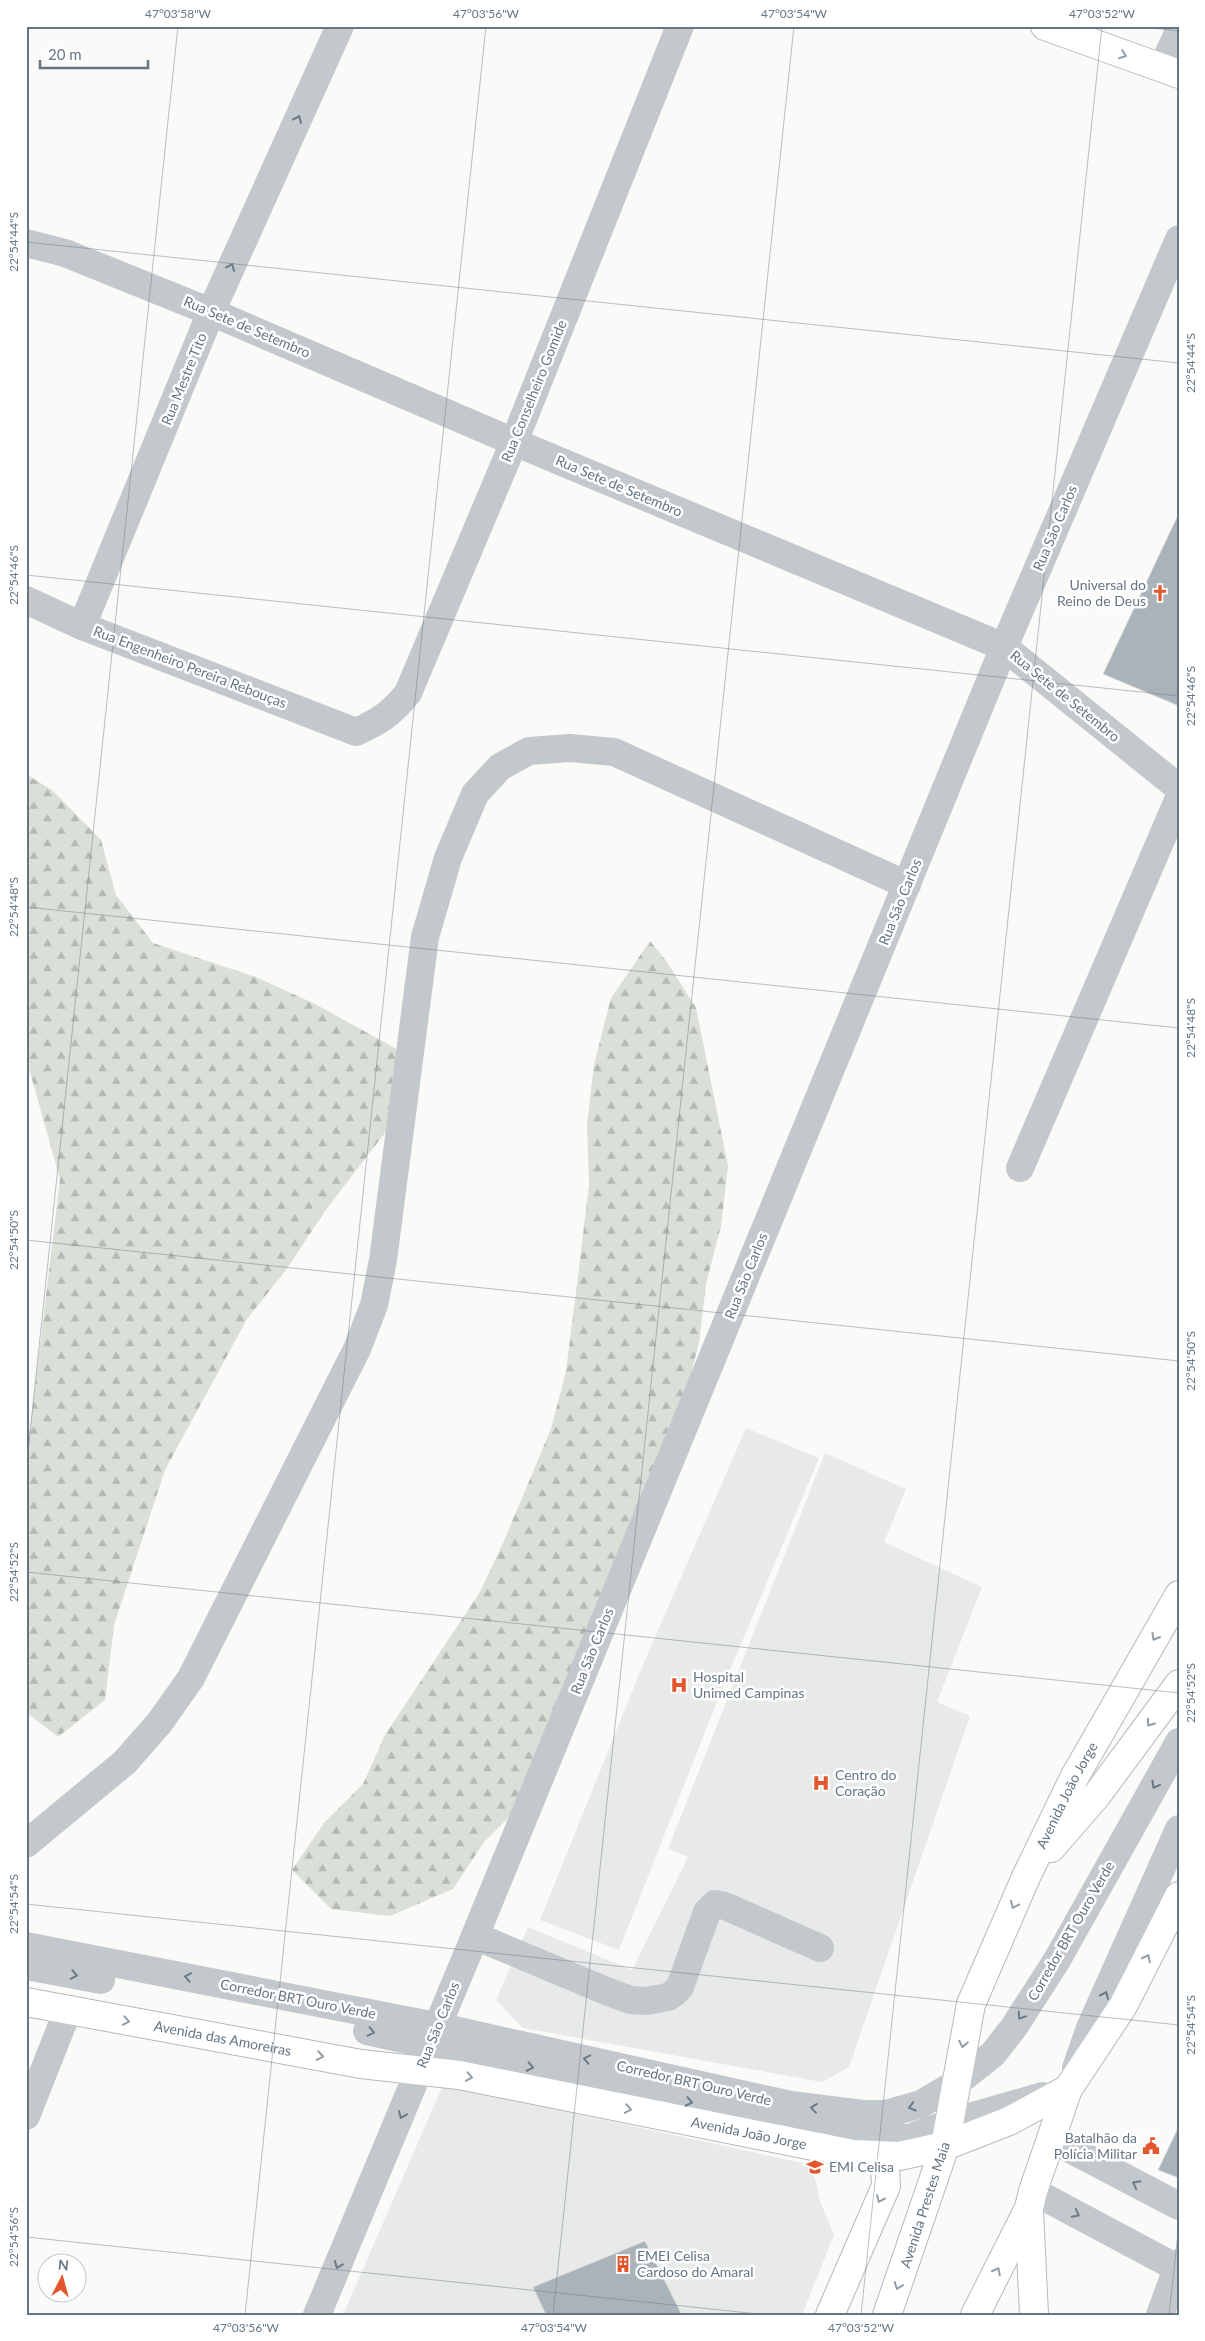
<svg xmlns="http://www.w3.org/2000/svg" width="1205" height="2341" font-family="Lato,sans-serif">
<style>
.built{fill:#e8e9e9}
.forest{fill:url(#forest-firs)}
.building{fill:#aab3b9;stroke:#dcdcda}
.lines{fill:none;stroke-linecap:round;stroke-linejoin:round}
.major-casing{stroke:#b5babe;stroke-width:30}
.highway-casing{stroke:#b4b9bd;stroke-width:30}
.minor{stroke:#c3c8cc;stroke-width:28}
.major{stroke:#fff;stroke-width:28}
.highway{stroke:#fff;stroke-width:28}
.oneway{stroke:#939fa8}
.oneway2{stroke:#6a7a87}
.ticks{fill:none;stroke:#657683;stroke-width:1;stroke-opacity:0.45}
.labels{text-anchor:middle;stroke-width:5;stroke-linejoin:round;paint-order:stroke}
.street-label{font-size:14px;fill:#657683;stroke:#fff}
.poi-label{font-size:14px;fill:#657683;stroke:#fff;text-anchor:start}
.neatline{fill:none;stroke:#657683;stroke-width:2}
.ticks-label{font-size:12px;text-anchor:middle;fill:#657683}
</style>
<defs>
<pattern id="forest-firs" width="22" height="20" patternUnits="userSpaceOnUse" patternTransform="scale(1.25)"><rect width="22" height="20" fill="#dadfd7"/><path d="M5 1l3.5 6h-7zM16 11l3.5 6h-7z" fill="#b4b9b4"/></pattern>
</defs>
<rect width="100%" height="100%" fill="#fafaf8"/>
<g class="built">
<polygon points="746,1428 819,1458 718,1699 619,1950 540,1920 640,1672"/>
<polygon points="825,1453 906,1489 884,1542 982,1587 937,1702 970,1716 849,2067 822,2082 523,2028 496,2000 528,1927 632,1970 688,1857 668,1849"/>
<polygon points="443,2085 812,2165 820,2201 834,2235 802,2315 343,2315"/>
</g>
<g class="forest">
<polygon points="26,774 53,791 101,840 116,895 153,943 256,977 317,1005 418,1061 401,1112 325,1211 286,1270 247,1319 165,1470 114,1625 105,1700 58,1737 26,1712 26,1462 60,1179 26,1058"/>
<polygon points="650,941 667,962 696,1008 728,1166 721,1226 706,1284 699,1343 666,1468 523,1803 484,1842 453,1889 390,1916 331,1909 292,1870 324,1823 363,1784 385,1735 480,1592 503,1543 551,1429 566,1371 581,1252 589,1184 587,1124 594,1065 611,998"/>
</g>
<g class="building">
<polygon points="1179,513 1179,706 1103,674"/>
<polygon points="1179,2126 1179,2178 1158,2170"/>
<polygon points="645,2241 682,2315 546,2315 533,2287"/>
</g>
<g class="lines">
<g class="major-casing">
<g id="major">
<polyline points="1045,26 1179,74"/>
<polyline points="1051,1848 1097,1795 1179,1684"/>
<path id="s1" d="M26,2002l335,62 98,11 394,79 46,2 46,-10 64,-25 59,-32 55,-83 56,-110"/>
<path id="s2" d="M945,2146l26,-142 55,-127 48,-99 105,-183"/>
</g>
</g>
<g class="highway-casing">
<g id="highway">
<polyline points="1029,2210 1034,2315"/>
<polyline points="830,2315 886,2186 885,2168 875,2155"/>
<polyline points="887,2315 945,2146"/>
<polyline points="975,2315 1029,2208 1033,2191 1068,2089"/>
</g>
</g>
<g class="minor">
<polyline points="1162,68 1179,31"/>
<polyline points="26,243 65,253 211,312 514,442 1004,647 1179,788"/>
<path d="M26,600l56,26 274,106c24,-11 35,-18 52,-39l106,-251 166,-416"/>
<polyline points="82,626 211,312 340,26"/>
<polyline points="1020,1168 1179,798"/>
<polyline points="26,1844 125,1762 160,1722 191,1678 357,1349 374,1305 383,1260 425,937 448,858 475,794 500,767 529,751 570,748 614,752 907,885"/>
<polyline points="475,1936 611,1993 631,2000 646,2001 668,1997 674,1993 680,1987 707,1912 715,1904 725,1906 820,1948"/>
<polyline points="26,1946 436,2026 791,2105 863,2114 886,2114 921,2104 955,2084 993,2054 1014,2027 1057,1960 1179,1742"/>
<polyline points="26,1966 101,1980"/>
<polyline points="367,2031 766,2119 856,2136 909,2138 949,2123 1043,2096"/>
<polyline points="1076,2068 1090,2028 1179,1829"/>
<polyline points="26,2116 68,2010"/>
<polyline points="1051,2139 1179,2206"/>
<polyline points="1033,2191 1179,2269"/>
<polyline points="317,2315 475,1936 1004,647 1179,239"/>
<polyline points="1160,2315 1179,2263"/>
</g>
<use href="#major" class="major"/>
<use href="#highway" class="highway"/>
</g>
<defs><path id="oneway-chevron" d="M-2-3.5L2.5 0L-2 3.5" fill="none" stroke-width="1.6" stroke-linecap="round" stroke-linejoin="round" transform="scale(1.25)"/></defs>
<g class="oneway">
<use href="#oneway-chevron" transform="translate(1123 55) rotate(20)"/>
<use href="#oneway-chevron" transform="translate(1155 1637) rotate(120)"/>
<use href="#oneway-chevron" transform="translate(1150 1723) rotate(126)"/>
<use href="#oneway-chevron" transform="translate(1014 1905) rotate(114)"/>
<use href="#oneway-chevron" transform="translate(1147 1958) rotate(-63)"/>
<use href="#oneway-chevron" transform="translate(126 2021) rotate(11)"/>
<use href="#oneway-chevron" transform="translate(963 2044) rotate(101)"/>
<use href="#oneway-chevron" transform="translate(320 2056) rotate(10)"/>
<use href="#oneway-chevron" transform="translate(469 2077) rotate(11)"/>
<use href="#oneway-chevron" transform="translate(628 2109) rotate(11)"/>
<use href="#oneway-chevron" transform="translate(880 2199) rotate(114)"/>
<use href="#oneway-chevron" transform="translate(997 2271) rotate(-63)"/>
<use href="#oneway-chevron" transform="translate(898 2286) rotate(110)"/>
</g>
<g class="oneway2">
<use href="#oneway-chevron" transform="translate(298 119) rotate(-66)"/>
<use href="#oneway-chevron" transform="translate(231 267) rotate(-66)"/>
<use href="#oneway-chevron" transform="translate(1155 1785) rotate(119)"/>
<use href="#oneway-chevron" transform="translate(74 1975) rotate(11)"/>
<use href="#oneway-chevron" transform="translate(188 1977) rotate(-169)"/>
<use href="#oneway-chevron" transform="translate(1105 1995) rotate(-66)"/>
<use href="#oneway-chevron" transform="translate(1021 2016) rotate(123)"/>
<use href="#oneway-chevron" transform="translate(371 2032) rotate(13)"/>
<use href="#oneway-chevron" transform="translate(587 2059) rotate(-167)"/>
<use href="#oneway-chevron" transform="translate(530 2067) rotate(12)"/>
<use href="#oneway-chevron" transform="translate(689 2102) rotate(12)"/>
<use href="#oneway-chevron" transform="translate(912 2107) rotate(164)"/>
<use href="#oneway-chevron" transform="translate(814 2108) rotate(-173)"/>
<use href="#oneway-chevron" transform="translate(402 2115) rotate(113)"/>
<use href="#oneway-chevron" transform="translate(1136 2184) rotate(-152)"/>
<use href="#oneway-chevron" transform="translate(1076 2214) rotate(28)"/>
<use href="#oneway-chevron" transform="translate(338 2265) rotate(113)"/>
</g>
<path class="ticks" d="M1133,26l46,5M26,242l1153,121M26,575l1153,121M26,907l1153,121M26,1240l1153,121M26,1471l152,-1445M26,1572l1153,121M26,1904l1153,121M26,2237l742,78M245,2315l241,-2289M553,2315l241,-2289M861,2315l241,-2289M1169,2315l10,-91"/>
<defs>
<g id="church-bare" transform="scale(1.35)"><path d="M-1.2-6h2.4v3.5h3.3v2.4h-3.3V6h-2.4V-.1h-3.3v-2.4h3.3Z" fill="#e4572e" stroke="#fff" stroke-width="2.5" paint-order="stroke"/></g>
<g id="hospital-bare" transform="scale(1.35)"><path d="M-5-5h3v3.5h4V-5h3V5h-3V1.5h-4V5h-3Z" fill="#e4572e" stroke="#fff" stroke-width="2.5" paint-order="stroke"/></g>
<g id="civic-bare" transform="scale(1.35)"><path d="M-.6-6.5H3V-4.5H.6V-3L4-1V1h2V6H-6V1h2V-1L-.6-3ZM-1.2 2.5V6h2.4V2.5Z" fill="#e4572e" stroke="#fff" stroke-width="2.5" paint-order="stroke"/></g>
<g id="school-bare" transform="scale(1.35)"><path d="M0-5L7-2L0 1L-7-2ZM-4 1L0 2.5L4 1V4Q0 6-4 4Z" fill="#e4572e" stroke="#fff" stroke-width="2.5" paint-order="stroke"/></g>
<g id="building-bare" transform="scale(1.35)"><path d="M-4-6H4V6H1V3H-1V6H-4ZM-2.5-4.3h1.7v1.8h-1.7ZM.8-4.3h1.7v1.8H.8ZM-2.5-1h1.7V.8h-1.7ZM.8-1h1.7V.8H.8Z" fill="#e4572e" stroke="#fff" stroke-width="2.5" paint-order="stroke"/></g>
</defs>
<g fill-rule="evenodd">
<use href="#church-bare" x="1160" y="593"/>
<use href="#hospital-bare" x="679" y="1685"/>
<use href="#hospital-bare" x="821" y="1783"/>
<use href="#civic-bare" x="1151" y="2146"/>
<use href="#school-bare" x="815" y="2167"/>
<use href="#building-bare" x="623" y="2264"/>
</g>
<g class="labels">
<g class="street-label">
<text transform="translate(247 327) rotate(23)" y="5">Rua Sete de Setembro</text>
<text transform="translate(184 379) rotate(-68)" y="5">Rua Mestre Tito</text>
<text transform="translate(534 391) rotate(-68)" y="5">Rua Conselheiro Gomide</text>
<text transform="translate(619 486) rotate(23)" y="5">Rua Sete de Setembro</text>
<text transform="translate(1055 528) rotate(-67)" y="5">Rua São Carlos</text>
<text transform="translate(190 667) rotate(21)" y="5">Rua Engenheiro Pereira Rebouças</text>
<text transform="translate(1065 696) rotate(39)" y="5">Rua Sete de Setembro</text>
<text transform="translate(900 902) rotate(-68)" y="5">Rua São Carlos</text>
<text transform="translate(746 1276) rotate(-68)" y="5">Rua São Carlos</text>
<text transform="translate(592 1651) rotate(-68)" y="5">Rua São Carlos</text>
<text dy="5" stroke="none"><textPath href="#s2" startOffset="374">Avenida João Jorge</textPath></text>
<text transform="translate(1071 1931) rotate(-60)" y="5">Corredor BRT Ouro Verde</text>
<text transform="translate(298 1999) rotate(11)" y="5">Corredor BRT Ouro Verde</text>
<text transform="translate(438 2025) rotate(-68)" y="5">Rua São Carlos</text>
<text dy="5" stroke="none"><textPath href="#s1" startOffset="200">Avenida das Amoreiras</textPath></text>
<text transform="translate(694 2083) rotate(13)" y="5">Corredor BRT Ouro Verde</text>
<text dy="5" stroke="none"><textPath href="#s1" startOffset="735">Avenida João Jorge</textPath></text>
<text transform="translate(925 2205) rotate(-72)" y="5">Avenida Prestes Maia</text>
</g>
<g class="poi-label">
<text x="1146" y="590" text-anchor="end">Universal do<tspan x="1146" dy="16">Reino de Deus</tspan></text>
<text x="693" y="1682">Hospital<tspan x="693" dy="16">Unimed Campinas</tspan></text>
<text x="835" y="1780">Centro do<tspan x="835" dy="16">Coração</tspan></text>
<text x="1137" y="2143" text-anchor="end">Batalhão da<tspan x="1137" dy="16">Polícia Militar</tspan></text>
<text x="829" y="2172">EMI Celisa</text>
<text x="637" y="2261">EMEI Celisa<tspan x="637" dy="16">Cardoso do Amaral</tspan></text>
</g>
</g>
<rect width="1205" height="2341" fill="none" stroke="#ffffff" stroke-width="55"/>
<g transform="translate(62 2278) rotate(6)"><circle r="24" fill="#ffffff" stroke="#c1c8cd"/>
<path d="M0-4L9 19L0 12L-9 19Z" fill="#e4572e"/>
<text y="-8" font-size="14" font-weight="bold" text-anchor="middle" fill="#657683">N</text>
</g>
<path d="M40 60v8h108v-8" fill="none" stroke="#657683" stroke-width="2.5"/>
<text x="48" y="60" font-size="15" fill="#657683" stroke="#ffffff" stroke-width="4" paint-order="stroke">20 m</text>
<rect x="28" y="28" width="1150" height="2286" class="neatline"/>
<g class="ticks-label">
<text x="178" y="18">47°03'58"W</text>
<text x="486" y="18">47°03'56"W</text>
<text x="794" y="18">47°03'54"W</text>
<text x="1102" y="18">47°03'52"W</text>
<text transform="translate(14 242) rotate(-90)" y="4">22°54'44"S</text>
<text transform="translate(1191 363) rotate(-90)" y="4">22°54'44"S</text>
<text transform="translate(14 575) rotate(-90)" y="4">22°54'46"S</text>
<text transform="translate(1191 696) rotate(-90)" y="4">22°54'46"S</text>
<text transform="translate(14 907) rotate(-90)" y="4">22°54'48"S</text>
<text transform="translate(1191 1028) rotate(-90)" y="4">22°54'48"S</text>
<text transform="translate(14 1240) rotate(-90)" y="4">22°54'50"S</text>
<text transform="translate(1191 1361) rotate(-90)" y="4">22°54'50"S</text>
<text transform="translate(14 1572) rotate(-90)" y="4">22°54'52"S</text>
<text transform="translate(1191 1693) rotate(-90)" y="4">22°54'52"S</text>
<text transform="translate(14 1904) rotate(-90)" y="4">22°54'54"S</text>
<text transform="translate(1191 2025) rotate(-90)" y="4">22°54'54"S</text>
<text transform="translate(14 2237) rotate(-90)" y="4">22°54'56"S</text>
<text x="246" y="2332">47°03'56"W</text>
<text x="554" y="2332">47°03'54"W</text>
<text x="861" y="2332">47°03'52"W</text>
</g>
</svg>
